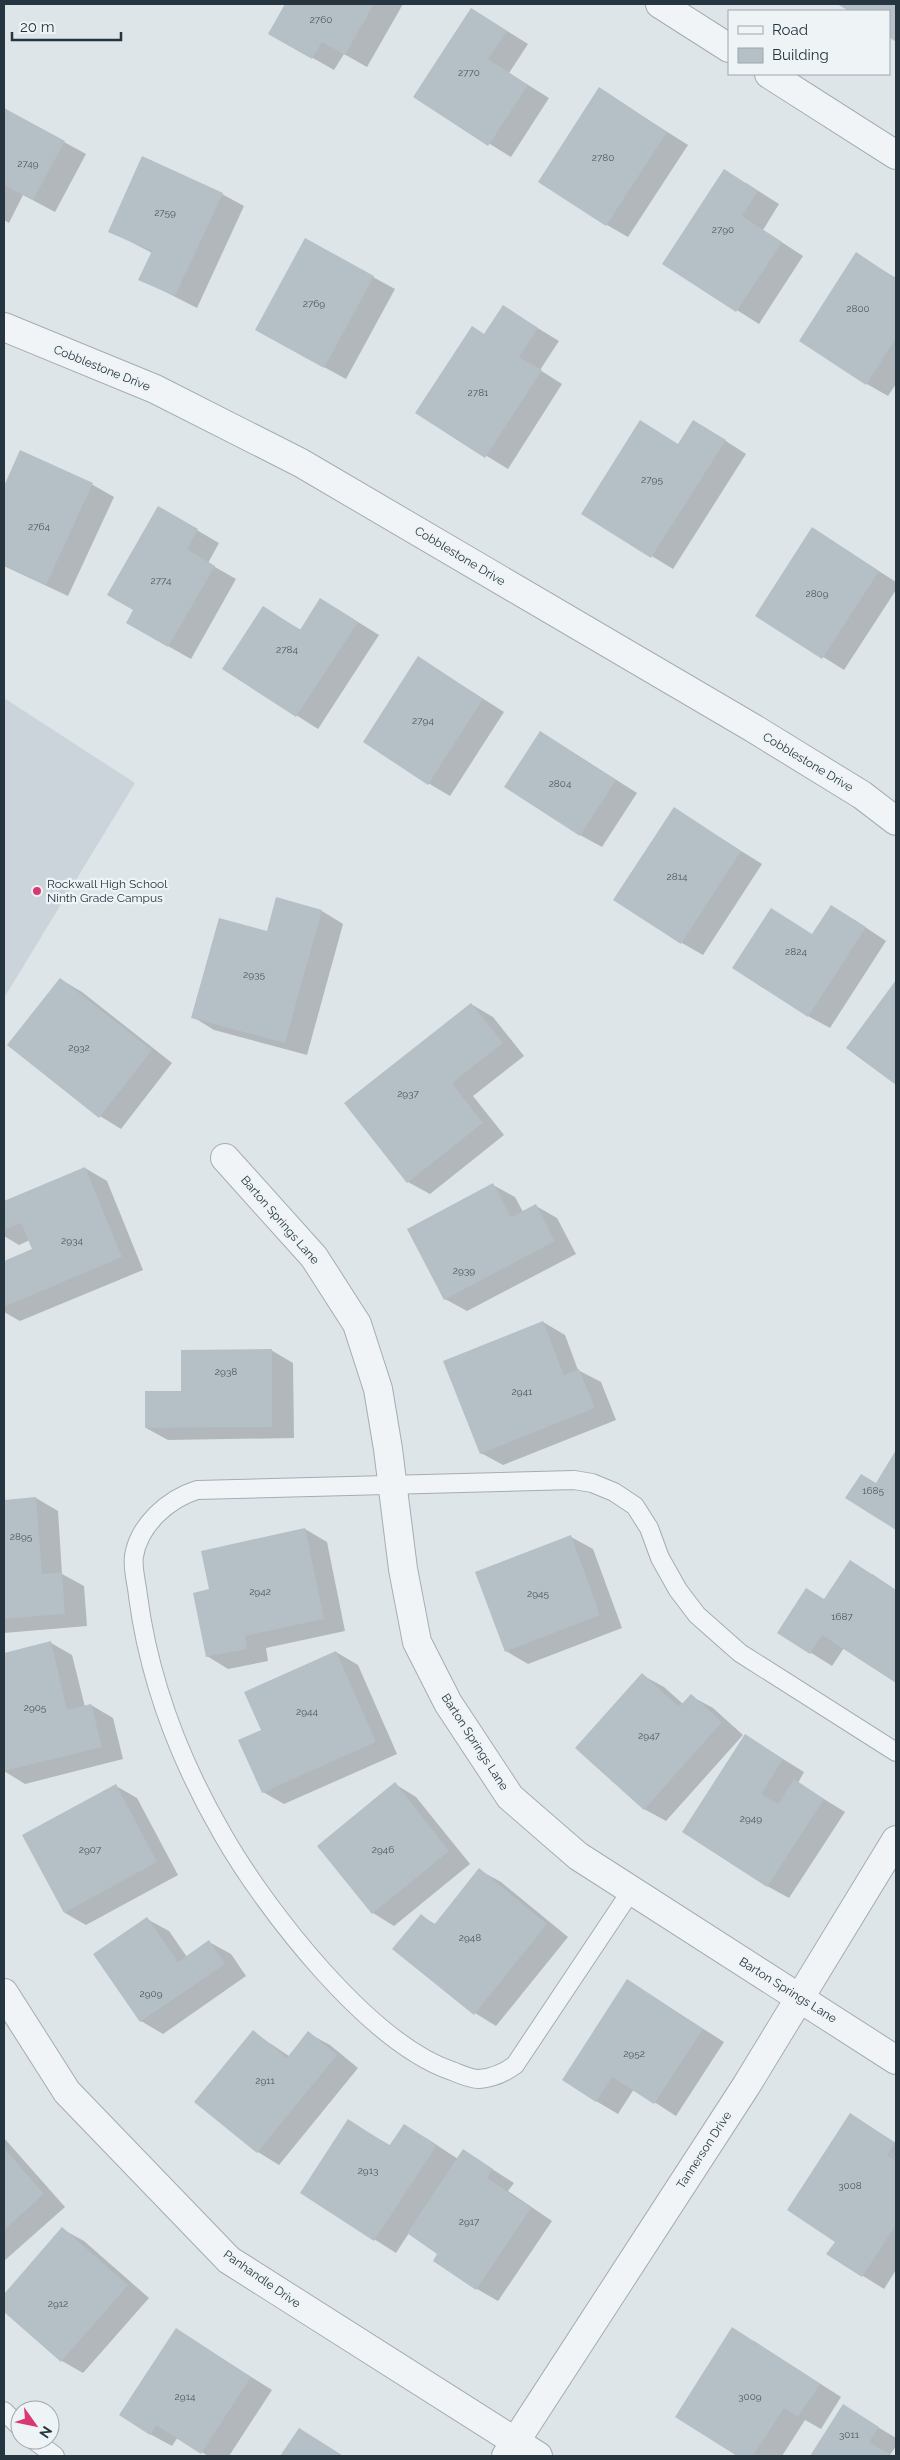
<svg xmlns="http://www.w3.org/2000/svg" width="900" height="2460" font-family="Raleway,sans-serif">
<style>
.built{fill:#ccd4db}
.shadow{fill:#0003}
.building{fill:#b5bfc6}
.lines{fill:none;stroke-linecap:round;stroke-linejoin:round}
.lane-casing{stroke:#a3adb3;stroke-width:20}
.street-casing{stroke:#a3adb3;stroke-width:30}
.lane{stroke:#f1f4f7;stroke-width:18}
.street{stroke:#f1f4f7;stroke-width:28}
.poi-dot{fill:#d93873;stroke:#eef3f6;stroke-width:2}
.labels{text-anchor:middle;stroke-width:4.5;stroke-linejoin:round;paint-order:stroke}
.number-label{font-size:10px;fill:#4a5862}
.street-label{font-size:12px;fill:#263641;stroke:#eef3f6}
.poi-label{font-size:12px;fill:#263641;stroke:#eef3f6;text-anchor:start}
</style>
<rect width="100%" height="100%" fill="#dee5e9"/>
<polygon class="built" points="4,698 135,783 4,998"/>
<g class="shadow">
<polygon points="286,4 403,4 367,67 344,54 334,70 269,33"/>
<polygon points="840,4 896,4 896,41 889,36 889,11 851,11"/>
<polygon points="472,9 528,44 509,73 549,98 511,157 415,97"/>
<polygon points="599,89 688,145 628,237 607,225"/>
<polygon points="4,109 86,154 55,212 23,195 9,223 4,220"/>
<polygon points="746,183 779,204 763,230 803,256 759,324 664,264"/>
<polygon points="222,194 244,206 197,308 140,279 152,253 110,231"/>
<polygon points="856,254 896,278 896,384 888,396 867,384"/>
<polygon points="373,277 395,289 346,379 278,342"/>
<polygon points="503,307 559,341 540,370 562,384 508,469 417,413 485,335"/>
<polygon points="715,434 746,454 673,569 583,514 679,445"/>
<polygon points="21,452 93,485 114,497 68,596 4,566 4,489"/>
<polygon points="159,508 219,543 208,563 236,579 191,659 127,623 135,609"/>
<polygon points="813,529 896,582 896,590 844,670 757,615"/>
<polygon points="321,599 379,635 318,729 224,669 263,608 301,630"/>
<polygon points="419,658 504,712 450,796 428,783"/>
<polygon points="541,732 637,793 602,847 580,835"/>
<polygon points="674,809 762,864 703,955 682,943"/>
<polygon points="277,899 322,911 343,924 307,1055 214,1030 193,1017 268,933"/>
<polygon points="853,919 886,941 830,1028 808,1016"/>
<polygon points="60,979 82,992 172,1063 121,1129 100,1116"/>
<polygon points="896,982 896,1084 848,1047"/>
<polygon points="471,1004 493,1017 524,1056 473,1096 504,1135 430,1194 408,1182"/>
<polygon points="85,1168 107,1181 143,1270 20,1321 4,1312 4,1263 34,1250 30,1240 19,1245 4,1236 4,1202"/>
<polygon points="493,1185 515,1197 523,1212 536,1206 557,1218 576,1254 467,1311 445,1299"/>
<polygon points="543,1322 565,1335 578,1370 601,1382 616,1420 503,1465 481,1453"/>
<polygon points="271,1350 293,1363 294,1438 168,1440 146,1428 183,1392"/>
<polygon points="896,1452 896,1529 847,1497 876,1484"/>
<polygon points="36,1498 58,1511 62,1574 84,1586 87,1626 4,1633 4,1501"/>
<polygon points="305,1529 327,1542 345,1631 266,1648 268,1661 228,1669 207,1656 211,1590"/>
<polygon points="571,1537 593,1549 622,1628 528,1664 506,1651"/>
<polygon points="872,1574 896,1590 896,1682 844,1648 832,1666 778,1632 825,1600"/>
<polygon points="51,1643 72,1655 85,1707 91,1705 113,1718 123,1759 25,1784 4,1771 4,1654"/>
<polygon points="336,1652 358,1665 397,1754 284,1804 263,1792 262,1731"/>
<polygon points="642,1675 664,1687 683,1704 691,1696 713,1708 743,1735 666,1821 644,1809"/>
<polygon points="746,1736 804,1772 798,1783 845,1812 789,1898 767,1886"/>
<polygon points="395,1784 416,1797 470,1864 394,1926 373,1913"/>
<polygon points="116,1786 137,1798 178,1875 86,1925 65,1913"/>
<polygon points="479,1870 501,1882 568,1937 496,2026 475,2013 421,1916 435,1924"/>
<polygon points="147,1919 169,1931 187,1957 209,1942 231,1954 246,1976 163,2034 141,2021"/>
<polygon points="628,1981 724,2042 676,2116 634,2089 618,2114 596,2101"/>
<polygon points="253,2032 289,2056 308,2033 330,2045 358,2068 279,2165 258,2152"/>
<polygon points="850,2114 896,2143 896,2270 884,2289 828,2254 836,2242"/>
<polygon points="349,2121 391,2146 426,2138 458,2159 464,2151 514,2183 508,2191 552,2221 498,2301 477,2289 439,2254 409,2233 396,2253 302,2193"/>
<polygon points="4,2138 65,2207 4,2261"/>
<polygon points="62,2229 84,2241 149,2298 83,2373 62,2361 4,2311 4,2296"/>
<polygon points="177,2330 272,2390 229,2456 208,2456 178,2437 172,2446 150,2434"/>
<polygon points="754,2341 841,2397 821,2429 805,2420 782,2456 740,2456 677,2416"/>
<polygon points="843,2406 896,2438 896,2446 890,2455 892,2456 812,2456"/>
<polygon points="299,2429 321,2442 343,2456 282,2456"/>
</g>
<g class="building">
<polygon points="285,4 374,4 345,55 322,42 312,59 268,34"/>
<polygon points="837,4 896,4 896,42 889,37 889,11 849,11"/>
<polygon points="471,8 507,31 488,59 528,85 488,146 413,97"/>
<polygon points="599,87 667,132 606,226 538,182"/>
<polygon points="4,108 65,141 33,200 4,185"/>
<polygon points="142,156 223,193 175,296 138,280 152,251 108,232"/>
<polygon points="724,169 758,191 742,216 782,242 736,312 662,264"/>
<polygon points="305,238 374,276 324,368 255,330"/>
<polygon points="856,252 896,279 896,338 866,385 799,341"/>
<polygon points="503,305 538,328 519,357 542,370 485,458 415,413 472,326 484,334"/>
<polygon points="640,420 678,444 693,420 726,440 651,558 581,514"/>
<polygon points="20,450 93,483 46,585 4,565 4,486"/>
<polygon points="158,506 198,529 187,549 215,566 168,647 126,623 133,610 107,595"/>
<polygon points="812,527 879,571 822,659 755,616"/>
<polygon points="320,598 358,622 296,717 222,669 263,606 300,630"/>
<polygon points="418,656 483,699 428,785 363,742"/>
<polygon points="540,731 616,780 580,836 504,787"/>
<polygon points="674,807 741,851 681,944 613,900"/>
<polygon points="276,897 322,910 285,1043 191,1018 219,918 267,931"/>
<polygon points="831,905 866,927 808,1017 732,968 771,908 812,934"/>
<polygon points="60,978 152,1050 99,1118 7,1045"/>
<polygon points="896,980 896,1085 846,1048"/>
<polygon points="471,1003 503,1043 452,1083 483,1123 407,1183 344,1103"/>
<polygon points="85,1167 122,1257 4,1307 4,1261 32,1249 21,1223 4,1230 4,1201"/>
<polygon points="493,1183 511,1217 536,1204 555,1241 444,1300 407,1229"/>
<polygon points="543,1321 564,1375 579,1369 595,1408 480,1454 443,1361"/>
<polygon points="272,1349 272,1427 145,1428 145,1391 181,1391 181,1350"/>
<polygon points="896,1450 896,1530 845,1498 861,1474 876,1483"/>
<polygon points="36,1497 42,1574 62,1572 65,1614 4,1619 4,1500"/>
<polygon points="305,1528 324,1619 245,1636 247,1649 206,1657 193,1593 209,1589 201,1551"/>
<polygon points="571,1535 600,1615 505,1652 475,1572"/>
<polygon points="850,1560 896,1590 896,1683 822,1635 810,1654 777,1633 806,1588 824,1599"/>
<polygon points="51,1641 67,1710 91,1704 102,1747 4,1771 4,1653"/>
<polygon points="336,1651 376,1742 262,1793 238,1740 261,1730 244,1692"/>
<polygon points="642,1673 679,1707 691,1694 722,1722 644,1810 575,1748"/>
<polygon points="745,1734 783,1759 761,1794 778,1804 794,1779 824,1799 767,1887 682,1832"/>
<polygon points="395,1782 449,1851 372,1914 317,1846"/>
<polygon points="116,1784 157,1862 64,1913 22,1835"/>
<polygon points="479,1868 547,1924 474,2015 392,1949 421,1914 434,1925"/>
<polygon points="147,1917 178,1962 209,1940 225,1964 140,2022 93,1954"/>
<polygon points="627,1979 703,2029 654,2104 612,2077 596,2102 562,2080"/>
<polygon points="253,2030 287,2058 308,2031 337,2055 257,2153 194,2102"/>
<polygon points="850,2113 895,2143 887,2155 896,2161 896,2225 862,2277 826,2254 835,2242 787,2210"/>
<polygon points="348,2119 389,2146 404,2124 437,2145 374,2241 300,2193"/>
<polygon points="4,2148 44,2194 4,2230"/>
<polygon points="463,2149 493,2169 487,2178 531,2208 476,2290 433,2261 437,2254 407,2233"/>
<polygon points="62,2227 128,2285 61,2362 4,2312 4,2294"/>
<polygon points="732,2327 820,2384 798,2417 784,2408 753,2456 737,2456 675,2417"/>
<polygon points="176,2328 251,2377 201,2454 156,2425 150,2435 119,2415"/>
<polygon points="843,2404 879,2427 869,2442 892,2456 810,2456"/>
<polygon points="299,2428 343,2456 280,2456"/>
</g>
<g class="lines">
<g class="lane-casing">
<g id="lane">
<path d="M631,1891l-116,174c-11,8 -22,13 -36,14 -9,0 -19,-5 -27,-8 -83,-28 -186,-161 -229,-236 -43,-74 -74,-155 -85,-239 -1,-12 -6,-28 -4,-40 5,-31 34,-57 63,-66l377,-10 18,3 22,9 21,14 14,22 11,30 18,32 19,25 43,38 156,99"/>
<polyline points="4,2411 20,2427"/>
<polyline points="34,2440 55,2456"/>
</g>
</g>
<g class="street-casing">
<g id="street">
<polyline points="660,4 729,48"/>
<polyline points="769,74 896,155"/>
<polyline points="4,327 155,389 301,463 753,728 862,795 896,821"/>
<polyline points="225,1158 314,1257 357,1324 378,1389 388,1449 403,1569 417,1642 448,1703 510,1797 578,1856 896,2060"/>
<polyline points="4,1993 67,2092 229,2260 538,2456"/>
<polyline points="506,2456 746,2086 896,1840"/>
</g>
</g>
<use href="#lane" class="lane"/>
<use href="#street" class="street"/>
</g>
<circle class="poi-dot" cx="37" cy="891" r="5"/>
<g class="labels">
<g class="number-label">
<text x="321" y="23">2760</text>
<text x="469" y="76">2770</text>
<text x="603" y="161">2780</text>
<text x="28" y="167">2749</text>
<text x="165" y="216">2759</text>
<text x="723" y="233">2790</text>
<text x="314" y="307">2769</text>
<text x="858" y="312">2800</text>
<text x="478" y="396">2781</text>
<text x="652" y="483">2795</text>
<text x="39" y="530">2764</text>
<text x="161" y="584">2774</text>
<text x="817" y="597">2809</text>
<text x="287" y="653">2784</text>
<text x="423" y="724">2794</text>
<text x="560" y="787">2804</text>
<text x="677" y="880">2814</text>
<text x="796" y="955">2824</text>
<text x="254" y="978">2935</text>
<text x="79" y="1051">2932</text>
<text x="408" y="1097">2937</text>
<text x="72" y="1244">2934</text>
<text x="464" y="1274">2939</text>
<text x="226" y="1375">2938</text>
<text x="522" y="1395">2941</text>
<text x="873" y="1494">1685</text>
<text x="21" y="1540">2895</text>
<text x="260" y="1595">2942</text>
<text x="538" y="1597">2945</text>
<text x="842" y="1620">1687</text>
<text x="35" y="1711">2905</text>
<text x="307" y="1715">2944</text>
<text x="649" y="1739">2947</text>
<text x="751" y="1822">2949</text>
<text x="90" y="1853">2907</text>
<text x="383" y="1853">2946</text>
<text x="470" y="1941">2948</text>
<text x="151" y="1997">2909</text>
<text x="634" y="2057">2952</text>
<text x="265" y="2084">2911</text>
<text x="368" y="2174">2913</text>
<text x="850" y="2189">3008</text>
<text x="469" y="2225">2917</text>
<text x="58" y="2307">2912</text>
<text x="185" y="2400">2914</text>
<text x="750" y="2400">3009</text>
<text x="849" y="2438">3011</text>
</g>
<g class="street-label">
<text transform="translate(102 368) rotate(22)" y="4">Cobblestone Drive</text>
<text transform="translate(460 556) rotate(31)" y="4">Cobblestone Drive</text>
<text transform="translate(808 762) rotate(31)" y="4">Cobblestone Drive</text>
<text transform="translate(280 1220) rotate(49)" y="4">Barton Springs Lane</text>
<text transform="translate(475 1742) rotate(57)" y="4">Barton Springs Lane</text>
<text transform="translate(788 1990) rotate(32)" y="4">Barton Springs Lane</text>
<text transform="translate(704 2150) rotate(-57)" y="4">Tannerson Drive</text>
<text transform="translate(262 2279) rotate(35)" y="4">Panhandle Drive</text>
</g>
<g class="poi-label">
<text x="47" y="888">Rockwall High School<tspan x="47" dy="14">Ninth Grade Campus</tspan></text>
</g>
</g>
<rect width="900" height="2460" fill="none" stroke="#263641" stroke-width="10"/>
<rect x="728" y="10" width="162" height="65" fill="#eef3f6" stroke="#9ea7ae"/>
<rect x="738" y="26" width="25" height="8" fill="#f1f4f7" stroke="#9ea7ae"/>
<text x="772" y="35" font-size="15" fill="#263641">Road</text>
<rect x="738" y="48" width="25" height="15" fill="#b5bfc6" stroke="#9ea7ae"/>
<text x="772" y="60" font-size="15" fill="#263641">Building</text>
<g transform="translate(35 2425) rotate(123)"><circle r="24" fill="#eef3f6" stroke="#9ea7ae"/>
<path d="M0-4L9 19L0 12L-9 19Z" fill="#d93873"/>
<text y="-8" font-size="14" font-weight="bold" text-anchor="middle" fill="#263641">N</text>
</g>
<path d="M12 32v8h109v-8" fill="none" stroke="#263641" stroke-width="2.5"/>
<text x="20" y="32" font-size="15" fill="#263641" stroke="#eef3f6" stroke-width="4" paint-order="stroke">20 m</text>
</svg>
